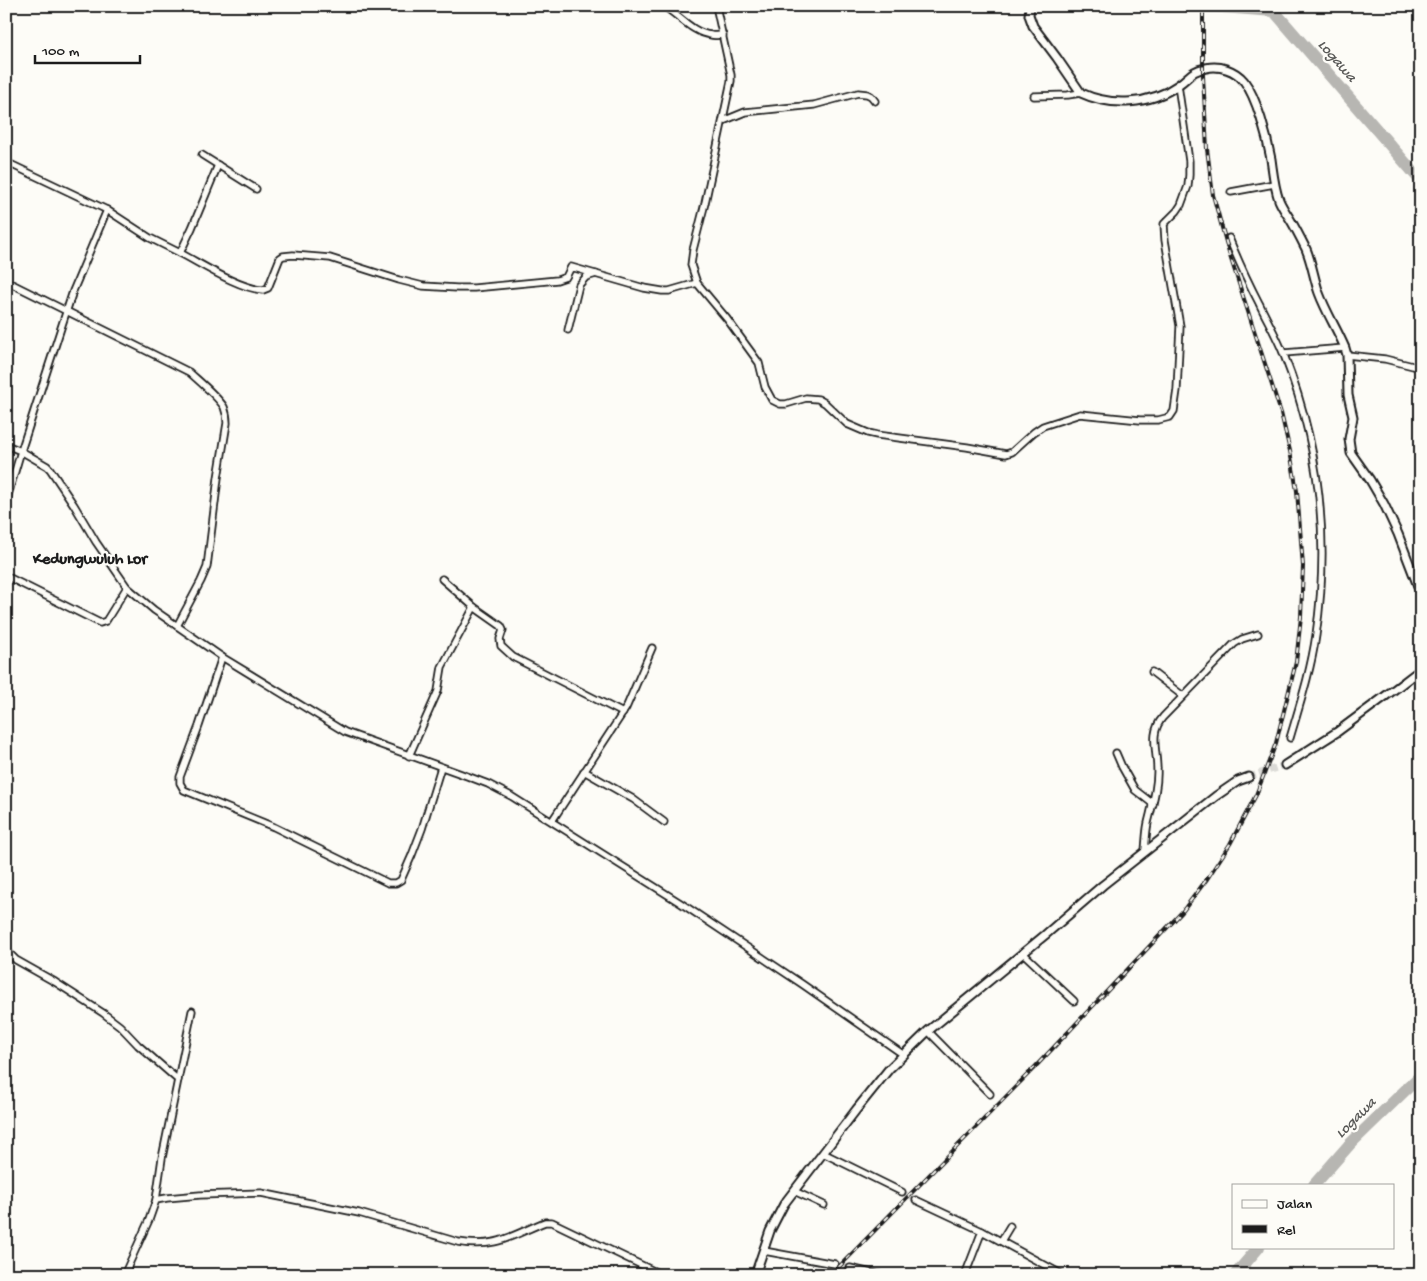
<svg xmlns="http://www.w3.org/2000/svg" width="1427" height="1281" font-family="'Gochi Hand',sans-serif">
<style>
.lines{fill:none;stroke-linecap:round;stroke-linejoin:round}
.river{stroke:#b7b6b2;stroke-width:12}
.minor-tunnel{stroke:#dbdad6;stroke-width:5.5;stroke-dasharray:5.5 3;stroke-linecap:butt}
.tertiary-tunnel{stroke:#dbdad6;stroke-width:7;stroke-dasharray:7 3.5;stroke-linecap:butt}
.minor-casing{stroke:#1c1c1c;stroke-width:9}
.tertiary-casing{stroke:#1c1c1c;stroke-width:11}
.minor{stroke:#fdfcf7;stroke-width:5.5}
.tertiary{stroke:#fdfcf7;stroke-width:7}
.rail-casing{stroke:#1c1c1c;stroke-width:4}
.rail{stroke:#fdfcf7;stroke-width:2;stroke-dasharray:5.5;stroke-linecap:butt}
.labels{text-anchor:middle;stroke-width:4.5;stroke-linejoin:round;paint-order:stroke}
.water-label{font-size:15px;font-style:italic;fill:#5a5a58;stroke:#fdfcf7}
.quarter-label{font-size:16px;font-weight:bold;fill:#1c1c1c;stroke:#fdfcf7}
</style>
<rect width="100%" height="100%" fill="#fdfcf7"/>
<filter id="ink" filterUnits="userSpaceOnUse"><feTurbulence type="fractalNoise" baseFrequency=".02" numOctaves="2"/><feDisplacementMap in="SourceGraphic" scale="10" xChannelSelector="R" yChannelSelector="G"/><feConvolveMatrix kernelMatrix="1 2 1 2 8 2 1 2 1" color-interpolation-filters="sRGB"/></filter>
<g filter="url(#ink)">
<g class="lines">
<g class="river">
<polyline points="1209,6 1274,11 1421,181"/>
<polyline points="1314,1185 1350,1144 1421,1075"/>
<polyline points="1235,1275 1259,1247"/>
</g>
<g class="minor-tunnel">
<polyline points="902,1192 916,1200"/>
<polyline points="835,1264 850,1268"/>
</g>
<polyline class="tertiary-tunnel" points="1249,777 1285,765"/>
<g class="minor-casing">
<g id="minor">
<path d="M663,6c15,8 29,27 48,29 3,1 8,0 12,0"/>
<polyline points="716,6 731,75 731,81 705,203 693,250 691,265 697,283 727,319 759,363 765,387 772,400 780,404 786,404 806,398 818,399 825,403 847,424 868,433 877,435 967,447 1006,454 1012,452 1034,432 1043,426 1080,414 1140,420 1158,420 1170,417 1174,411 1177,390 1180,326 1165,240 1164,224 1177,211 1181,205 1188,186 1189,175 1189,161 1178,85"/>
<polyline points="1034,96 1068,95 1081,93"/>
<polyline points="723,121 745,112 814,105 858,93 867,94 871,96 875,101"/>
<polyline points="202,155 256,189"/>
<polyline points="6,162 107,210 150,238 180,253 192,228 218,165"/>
<polyline points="1231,192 1274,184"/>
<path d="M1229,238c9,22 19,44 30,65 8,17 18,34 25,52 35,89 46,184 32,280 -5,35 -16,69 -26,103"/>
<path d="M180,253c23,12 58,35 83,37l5,-2 12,-30 3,-2 10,-1 37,3 69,22 24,6 34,2h17l83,-8 9,-3 5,-10 73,21 18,3h7l28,-8"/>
<path d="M6,281l183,91c11,10 27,23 35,35 2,5 3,11 3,16l-9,55 -11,89 -6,14 -24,45"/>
<polyline points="568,330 579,285 586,277 596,274"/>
<polyline points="1284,353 1345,348"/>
<polyline points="1347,355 1385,359 1421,368"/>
<polyline points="6,445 21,451 47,466 50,469 74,505 96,542 127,587 154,610 222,657 345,732 467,776 488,784 511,796 679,902 802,984 904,1055"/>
<polyline points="6,502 21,451 73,291 107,210"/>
<polyline points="6,576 100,623 106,621 127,587"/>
<polyline points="442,579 474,607 501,626 503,630 500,639 501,646 513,657 623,713"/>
<polyline points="222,657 199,726 180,777 180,783 184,790 274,827 388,883 396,883 401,880 412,855 422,829 441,767"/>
<polyline points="1152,672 1183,696"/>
<polyline points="1116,753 1122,767 1135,790 1153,804"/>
<polyline points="409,756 438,691 442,667 474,607"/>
<polyline points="584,771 633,799 664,822"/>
<polyline points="552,821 626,708 652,648"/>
<path d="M1145,850c1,-9 1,-18 3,-27 4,-17 10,-36 9,-54 0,-19 -8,-36 6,-52l71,-73 8,-5 16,-5"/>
<polyline points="6,950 16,960 55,982 103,1013 120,1026 138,1045 178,1080"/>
<polyline points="1023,953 1074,1001"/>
<polyline points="928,1031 990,1094"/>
<polyline points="823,1153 902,1192"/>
<polyline points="794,1191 824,1205"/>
<polyline points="156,1200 162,1158 192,1011"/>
<polyline points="916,1200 982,1231 1063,1275"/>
<polyline points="1001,1241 1010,1226"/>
<polyline points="764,1251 835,1264"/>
<polyline points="850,1268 880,1275"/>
<path d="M124,1275l25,-55 7,-20 11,-2 33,-3 61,-2 98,20 99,29c38,7 54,-7 87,-20h7l110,53"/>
<polyline points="965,1275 982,1231"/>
</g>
</g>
<g class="tertiary-casing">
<g id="tertiary">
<path d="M1030,6l-1,9 4,11 24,32 24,35c30,14 69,12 97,-8 13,-9 12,-14 28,-17 14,-3 29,2 38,13 13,17 23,56 27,78 2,14 3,27 8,41 3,7 7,13 11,19 6,10 11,20 16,30 6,14 8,30 13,44 7,19 18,36 26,55l2,7 1,40 5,22 -4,22 2,14 19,27 14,24 14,30 23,60"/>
<polyline points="1285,765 1337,732 1399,686 1421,669"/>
<polyline points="755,1275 770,1231 784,1204 856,1110 889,1069 928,1031 1045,935 1103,885 1216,796 1238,781 1249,777"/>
</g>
</g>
<use href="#minor" class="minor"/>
<use href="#tertiary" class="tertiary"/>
<g class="rail-casing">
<polyline id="rail" points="831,1275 1036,1066 1182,912 1207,879 1230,844 1256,795 1276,743 1296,662 1301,617 1303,566 1297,491 1290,451 1281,413 1229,253 1213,195 1207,149 1203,76 1203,6"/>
</g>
<use href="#rail" class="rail"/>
</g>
</g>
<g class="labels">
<g class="water-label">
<text transform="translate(1338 60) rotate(49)" y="5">Logawa</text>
<text transform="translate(1355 1117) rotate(-45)" y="5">Logawa</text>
</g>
<g class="quarter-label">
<text x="90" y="563">Kedungwuluh Lor</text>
</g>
</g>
<rect width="1427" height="1281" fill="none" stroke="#fdfcf7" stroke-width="25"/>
<rect x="12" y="12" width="1402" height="1256" fill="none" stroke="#1c1c1c" stroke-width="2" filter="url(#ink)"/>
<rect x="1232" y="1184" width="162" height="65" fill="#fdfcf7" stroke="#a3a29f"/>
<rect x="1242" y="1200" width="25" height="8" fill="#fdfcf7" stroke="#a3a29f"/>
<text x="1277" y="1208" font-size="15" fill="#1c1c1c">Jalan</text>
<rect x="1242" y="1225" width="25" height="8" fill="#1c1c1c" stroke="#a3a29f"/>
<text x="1277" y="1234" font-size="15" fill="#1c1c1c">Rel</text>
<path d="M35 55v8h105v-8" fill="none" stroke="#1c1c1c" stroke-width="2.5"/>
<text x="42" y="55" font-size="15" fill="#1c1c1c" stroke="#fdfcf7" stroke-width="4" paint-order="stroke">100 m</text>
</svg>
